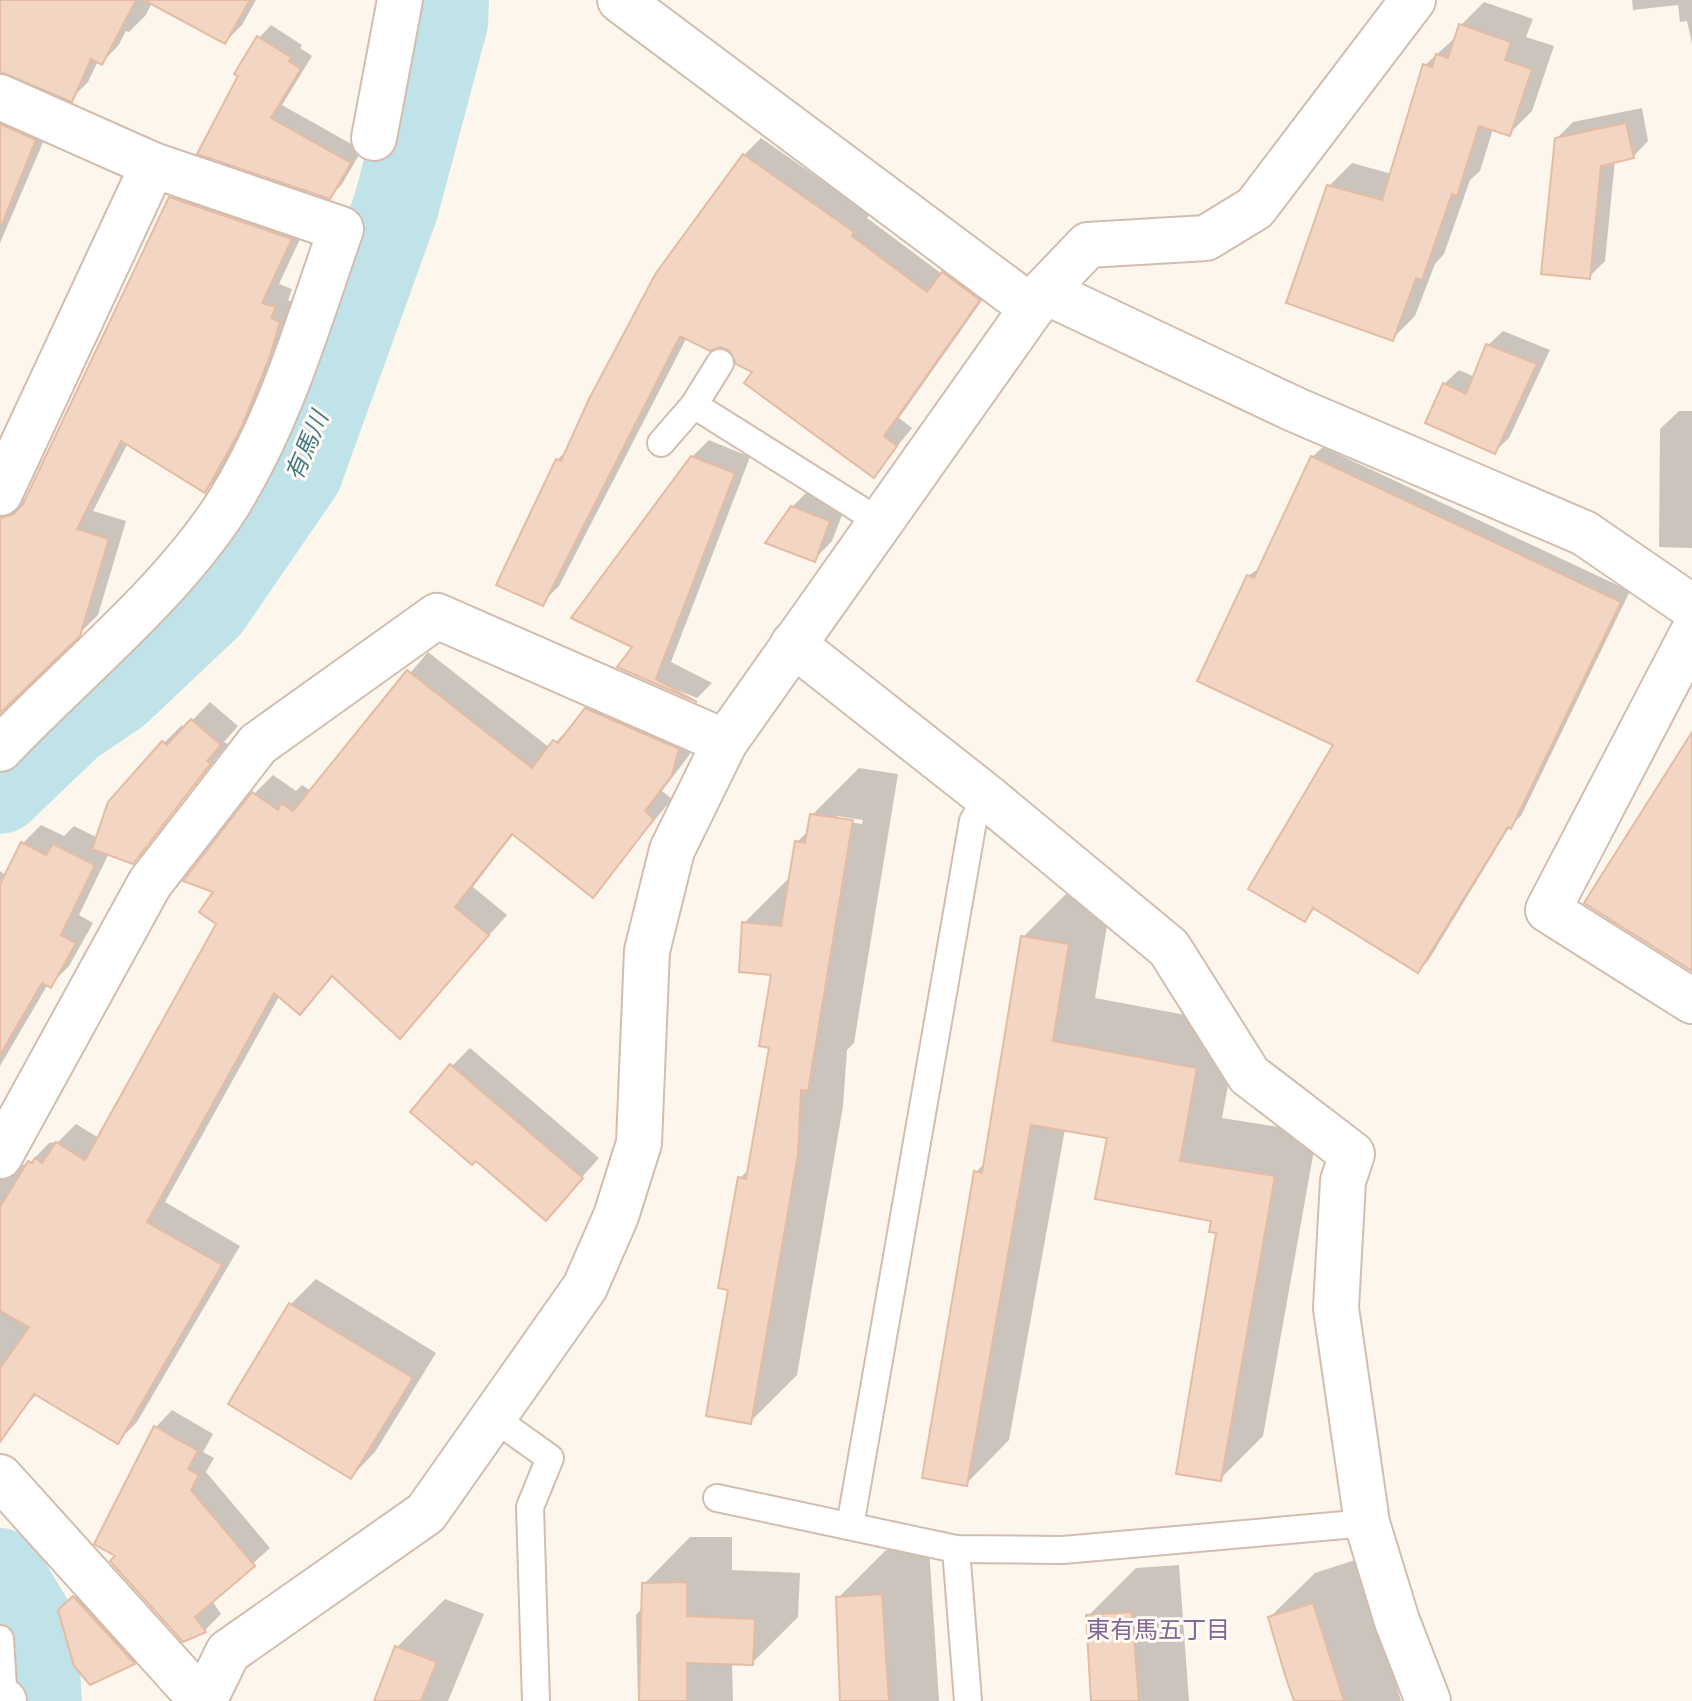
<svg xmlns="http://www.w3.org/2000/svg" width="1692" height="1701" font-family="Manrope,'Noto Sans JP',sans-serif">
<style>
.shadow{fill:#0003;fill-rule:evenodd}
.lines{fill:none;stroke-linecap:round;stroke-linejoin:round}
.river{stroke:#bfe3e8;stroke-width:86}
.building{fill:#f3d5c3;stroke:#e6bba3;stroke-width:2}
.lane-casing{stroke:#d1beb0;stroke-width:30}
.street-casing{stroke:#d1beb0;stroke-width:48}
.lane{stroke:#fff;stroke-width:26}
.street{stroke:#fff;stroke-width:44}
.labels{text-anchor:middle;stroke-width:6;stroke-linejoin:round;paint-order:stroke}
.water-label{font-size:24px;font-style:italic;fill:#437c86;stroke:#fffaf3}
.neighbourhood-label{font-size:24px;fill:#846695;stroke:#fffaf3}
</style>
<rect width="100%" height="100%" fill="#fdf6ec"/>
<g class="shadow">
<polygon points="0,0 256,0 242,25 225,42 152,2 146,15 129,32 126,31 118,46 102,62 98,61 88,82 71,99 11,72 0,73"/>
<polygon points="1632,0 1692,0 1692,44 1687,21 1680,22 1678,5 1633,10"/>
<polygon points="1484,2 1533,19 1526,37 1554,46 1532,111 1509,134 1493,129 1480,171 1470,180 1444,254 1435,264 1415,316 1392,339 1329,186 1352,163 1392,174 1425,65 1457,36 1461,25"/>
<polygon points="271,25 302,45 300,48 312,56 282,105 362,150 342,184 330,197 200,152 259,38"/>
<polygon points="1642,108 1648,141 1633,157 1615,160 1605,261 1589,277 1557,138 1573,122"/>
<polygon points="0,114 47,133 0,243"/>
<polygon points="761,138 870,214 867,218 942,274 960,256 995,282 899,418 912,428 873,476 730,348 687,337 559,586 542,603 557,460 569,448 744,155"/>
<polygon points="189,180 309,220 279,284 292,289 288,300 297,304 288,336 223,472 205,491 128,443 93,511 126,521 98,615 0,711 0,503 28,498 171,198"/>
<polygon points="1503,331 1550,350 1509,438 1494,452 1444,384 1459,370 1475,377 1488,345"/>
<polygon points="1679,411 1692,411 1692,548 1659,547 1660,429"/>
<polygon points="709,440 750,457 671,662 712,683 697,698 620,667 636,647 692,457"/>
<polygon points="1323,447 1630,591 1521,816 1510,826 1428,961 1418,971 1316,907 1304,920 1336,744 1248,576 1261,567 1312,457"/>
<polygon points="810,489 847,502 832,541 814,560 792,507"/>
<polygon points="428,652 550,748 606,690 697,730 690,754 662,791 672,799 593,895 514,833 473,887 507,915 400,1036 334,975 300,1012 280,995 165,1202 240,1246 137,1422 118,1441 37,1394 14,1419 0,1408 0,1152 6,1159 27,1166 49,1143 58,1142 76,1124 99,1138 219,923 216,891 254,794 273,775 296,791 302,785 311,791"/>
<polygon points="210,702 238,726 224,742 228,744 133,862 109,853 79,915 93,923 69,966 50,985 48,984 0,1066 0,871 4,874 22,844 41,825 64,836 74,826 98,838 164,743 182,725 185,728"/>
<path d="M859,768l39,6 -44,269 -7,7 -4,56 -46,269 -47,47 -20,-133 10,-111 10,-10 21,-122 2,-73 -29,-50 48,-48 5,-33 12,-12 3,-15zM837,816l26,4 -1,4 -25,-4z"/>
<polygon points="1066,894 1111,901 1095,998 1239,1025 1222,1118 1317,1133 1263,1436 1220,1479 1218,1231 1213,1220 1109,1136 1065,1129 1009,1440 966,1484 976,1172 986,1162 1023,937"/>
<polygon points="470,1048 599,1158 546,1218 452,1066"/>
<polygon points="316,1279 436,1353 375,1452 351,1477 231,1404 291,1304"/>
<polygon points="172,1410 213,1434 203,1452 214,1458 206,1472 270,1548 212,1601 221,1614 205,1630 184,1640 118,1555 97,1543 156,1427"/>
<polygon points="690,1537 732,1537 732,1570 800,1573 798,1617 752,1663 732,1663 733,1701 638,1701 636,1615 643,1607 644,1584"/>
<polygon points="929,1547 939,1701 844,1701 838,1598 886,1550"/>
<polygon points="1358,1559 1401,1701 1296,1701 1270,1617 1315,1573"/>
<polygon points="1179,1565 1189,1701 1094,1701 1088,1616 1136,1568"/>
<polygon points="93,1579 152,1645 134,1663 91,1683 60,1611"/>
<polygon points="445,1599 484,1614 448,1701 374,1701 397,1647"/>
</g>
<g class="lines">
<g class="river">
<polyline points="0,791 70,724 117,692 208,606 300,472 396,206 445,22 446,0"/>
<polyline points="0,1571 34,1627 39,1701"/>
</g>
</g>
<g class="building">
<polygon points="0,0 136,0 102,65 91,59 72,102 0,72"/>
<polygon points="144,0 250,0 225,44"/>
<polygon points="1459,24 1511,42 1505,60 1532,69 1510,136 1479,126 1457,196 1452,194 1422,280 1416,278 1393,341 1286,303 1327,185 1382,200 1423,64 1432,67 1436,54 1448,58"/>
<polygon points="257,36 292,58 289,61 301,69 271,118 351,163 330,199 197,154 238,76 234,74"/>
<polygon points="1626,123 1634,158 1601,166 1590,279 1541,274 1555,138"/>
<polygon points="0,124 36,140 2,224 0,224"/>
<polygon points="743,154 854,232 852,236 927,292 942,272 980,300 884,436 897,446 874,478 744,383 752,372 736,364 729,350 720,347 710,351 680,336 543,606 496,585 556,459 561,461 589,399 656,273"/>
<polygon points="169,197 292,239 262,303 276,307 271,318 280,322 270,356 241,428 205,493 121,441 77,529 109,539 80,636 0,713 0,518 14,514 23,504"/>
<polygon points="1486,344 1537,364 1495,454 1425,423 1443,383 1466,394"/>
<polygon points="691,456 735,473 656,679 697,702 617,667 632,647 571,618"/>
<polygon points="1311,456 1621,602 1511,829 1508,827 1418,973 1313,908 1305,922 1248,889 1333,745 1197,681 1247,575 1254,578"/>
<polygon points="791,506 830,521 815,562 765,543"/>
<polygon points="407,670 532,768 553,740 558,743 585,708 679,749 672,775 645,811 654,819 593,898 512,834 455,907 489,935 400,1039 332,976 300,1015 274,993 147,1222 222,1265 118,1444 34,1394 0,1442 0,1368 29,1327 0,1311 0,1207 28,1161 32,1163 35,1158 42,1163 56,1142 85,1160 216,924 199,912 213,892 183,881 252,792 278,810 281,803 293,811"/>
<polygon points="191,719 221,745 207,761 211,763 133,864 92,849 108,802 162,741 167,745"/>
<polygon points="1692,732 1692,971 1584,903"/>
<polygon points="810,814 853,820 808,1091 801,1090 798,1154 751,1424 706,1416 728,1290 718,1288 738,1177 746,1179 769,1048 759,1046 771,975 739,972 742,922 781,926 795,841 805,843"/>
<polygon points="21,842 46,855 53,844 95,865 61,935 76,943 51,988 42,983 0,1055 0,884"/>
<polygon points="1021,936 1069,944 1053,1041 1197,1068 1180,1161 1275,1176 1221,1481 1176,1474 1216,1233 1209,1232 1211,1221 1095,1199 1107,1138 1031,1125 967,1486 922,1478 974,1171 982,1173"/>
<polygon points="450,1064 583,1178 546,1221 476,1161 472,1165 410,1112"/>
<polygon points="289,1303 413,1378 351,1479 228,1404"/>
<polygon points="154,1426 198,1451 188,1469 199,1475 191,1490 255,1566 195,1617 206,1632 183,1642 110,1561 115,1556 94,1544"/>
<polygon points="687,1582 687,1616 755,1619 753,1665 687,1663 687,1701 639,1701 642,1583"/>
<polygon points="882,1594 889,1701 840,1701 836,1597"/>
<polygon points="73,1596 135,1664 90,1685 74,1666 58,1610"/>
<polygon points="1313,1603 1344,1701 1294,1701 1285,1675 1268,1617"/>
<polygon points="1132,1612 1139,1701 1091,1701 1086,1615"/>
<polygon points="395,1646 437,1662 421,1701 374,1701"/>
</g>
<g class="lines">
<g class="lane-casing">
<g id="lane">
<polyline points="694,405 880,522"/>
<polyline points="661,443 694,405 720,363"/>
<polyline points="494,1418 550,1458 530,1507 536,1701"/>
<polyline points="717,1498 956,1549 1063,1550 1367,1523"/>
<polyline points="850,1526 973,821 987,797"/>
<polyline points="956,1549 968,1701"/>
<polyline points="0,1639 4,1701"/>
</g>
</g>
<g class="street-casing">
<g id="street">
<polyline points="620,0 1032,308"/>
<path d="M0,97l153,68 188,64c-33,94 -60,190 -113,275 -58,91 -154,167 -228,245"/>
<polyline points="374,138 400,0"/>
<polyline points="1044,291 1296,410 1584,533 1692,607"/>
<polyline points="0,493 153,165"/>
<polyline points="1692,634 1548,910 1692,1001"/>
<polyline points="793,644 987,797 1169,948 1249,1075 1352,1154 1343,1181 1336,1308 1367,1523 1397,1621 1428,1701"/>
<polyline points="0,1156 150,883 258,744 437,616 725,742"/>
<polyline points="0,1477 186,1683 207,1693"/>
<polyline points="0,1701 4,1701"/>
<polyline points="204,1701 228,1652 426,1513 585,1287 616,1216 639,1143 647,951 672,850 725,742 1044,291 1088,245 1206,238 1255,208 1413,0"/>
</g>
</g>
<use href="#lane" class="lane"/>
<use href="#street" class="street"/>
</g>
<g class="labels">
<g class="water-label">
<text transform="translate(307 446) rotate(-67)" y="8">有馬川</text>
</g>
<g class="neighbourhood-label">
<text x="1158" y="1638">東有馬五丁目</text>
</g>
</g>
</svg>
